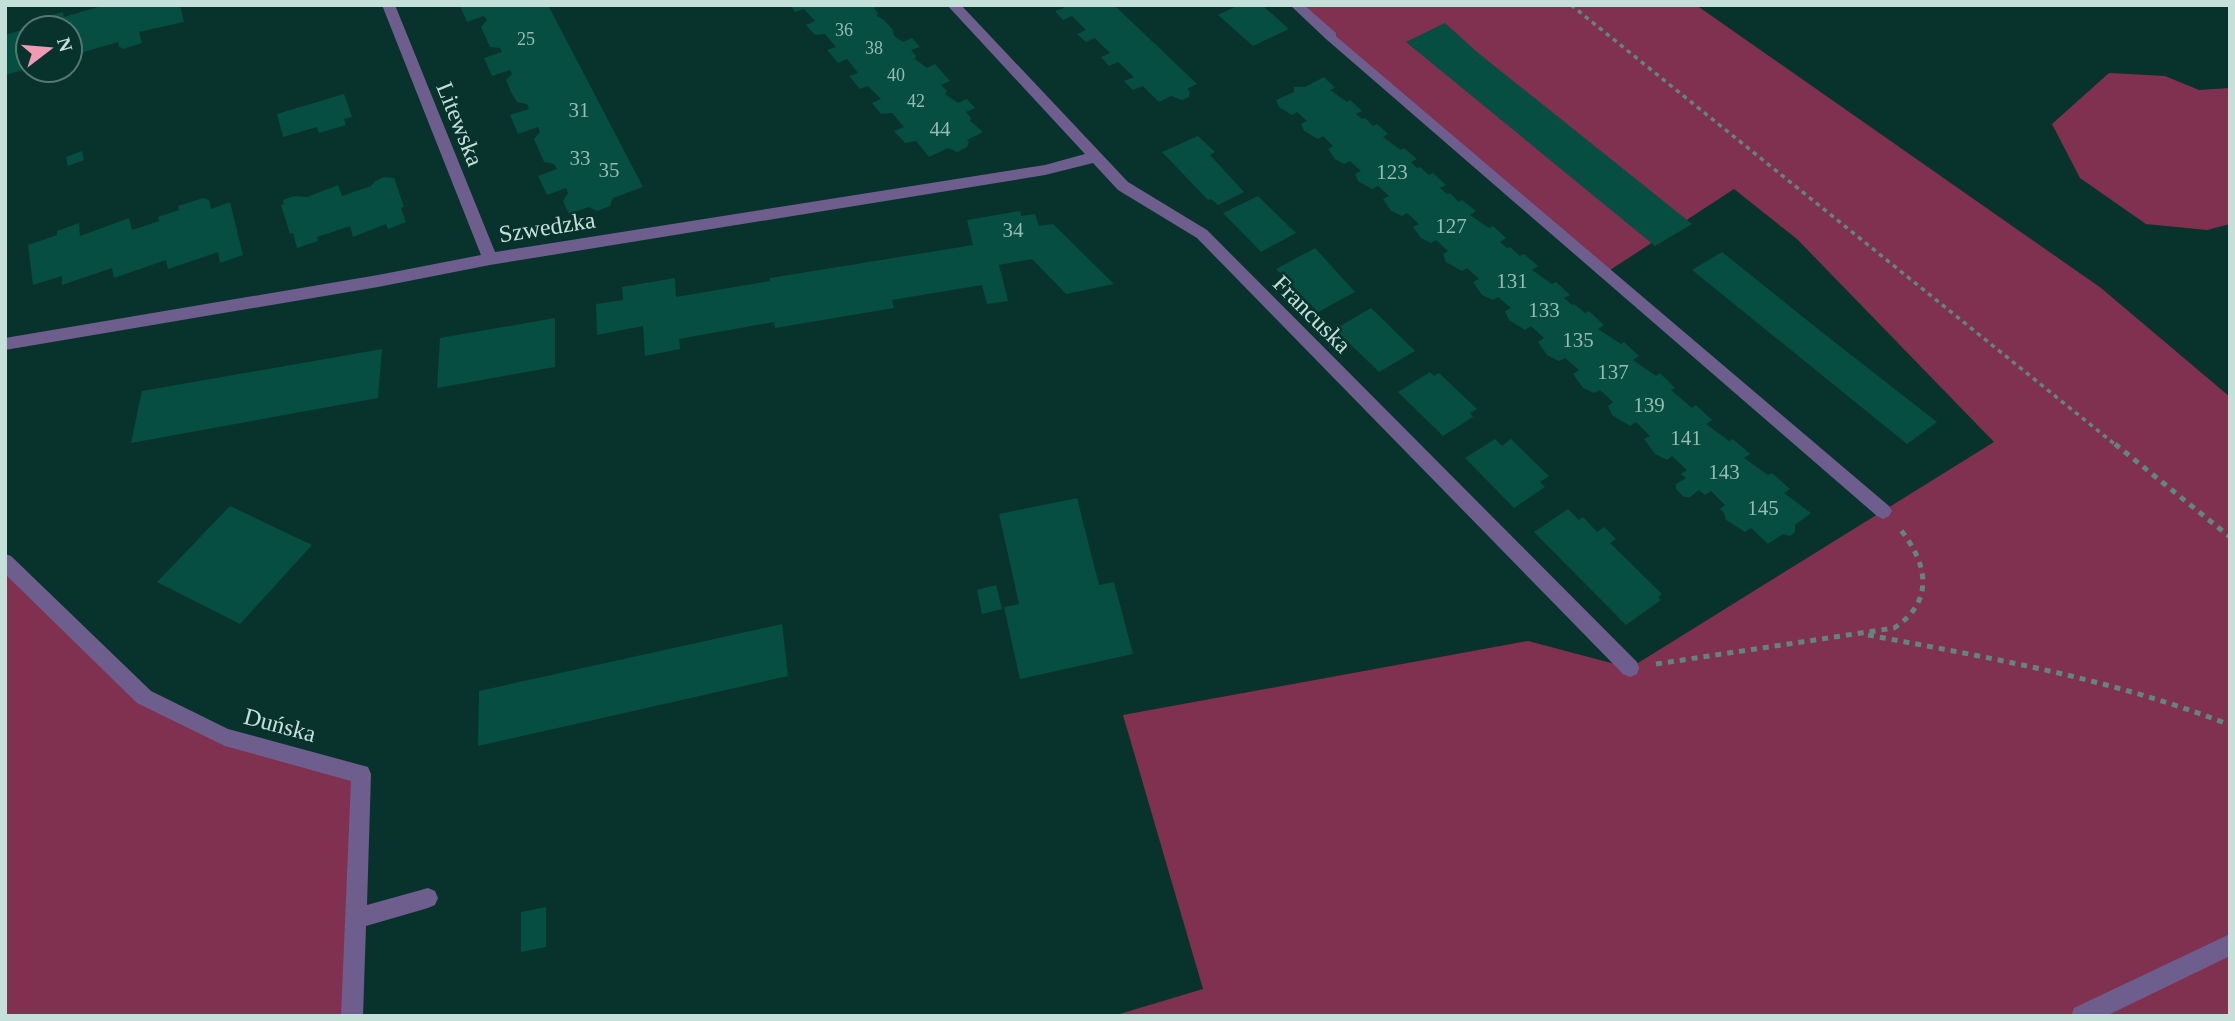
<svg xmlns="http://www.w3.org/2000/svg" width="2235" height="1021" font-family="'Times New Roman',serif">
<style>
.green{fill:#813150}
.building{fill:#064d42}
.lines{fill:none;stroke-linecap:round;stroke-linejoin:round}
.path-far1{stroke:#62857e;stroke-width:3.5;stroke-dasharray:4.5 4.5;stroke-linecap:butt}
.path{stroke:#62857e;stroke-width:5;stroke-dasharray:6 6;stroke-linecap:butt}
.lane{fill:#6e5e8d;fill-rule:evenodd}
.street{fill:#6e5e8d;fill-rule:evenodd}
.labels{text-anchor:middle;stroke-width:5;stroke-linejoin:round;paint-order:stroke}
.far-number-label{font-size:18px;fill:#95bbb3}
.number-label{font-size:21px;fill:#95bbb3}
.street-label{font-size:24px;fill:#c5e0d9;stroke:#08332c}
</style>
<rect width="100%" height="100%" fill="#08332c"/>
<g class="green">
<polygon points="1296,5 1696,5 2101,288 2230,397 2230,1016 1113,1016 1203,989 1123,715 1528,641 1630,668 1994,442 1797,239 1734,189 1607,272"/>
<polygon points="2109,73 2165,76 2199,90 2230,88 2230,224 2207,230 2146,224 2080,178 2052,124"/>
<polygon points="5,562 144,697 225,737 361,774 352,1016 5,1016"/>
</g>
<g class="building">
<polygon points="105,5 180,5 184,22 139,32 142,43 123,49 119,47 118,42 77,54 79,59 70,65 70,28 29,28 28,22 45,17 63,12 64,17"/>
<polygon points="542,5 548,5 643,187 613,198 610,206 597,211 589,207 569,214 563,201 568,193 566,188 547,195 538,176 557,169 554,164 544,162 534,139 540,132 538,127 518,134 510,115 529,109 527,104 517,102 511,92 506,80 512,74 510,70 492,76 484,58 502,52 500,48 490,47 481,27 487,20 484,16 467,22 460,6"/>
<polygon points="790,5 881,5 874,8 878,13 877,16 884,20 893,30 894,36 903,42 912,38 920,47 911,50 916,56 915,59 927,68 935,64 950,81 941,85 947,91 945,94 958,103 967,99 975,108 966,112 971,118 970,121 983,132 967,140 969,142 967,147 957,152 948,148 929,157 916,141 905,143 894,131 904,127 892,113 881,114 872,103 881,99 868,86 860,89 849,76 858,73 847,59 838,63 827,50 836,47 825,34 815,35 806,25 815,21 804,9 795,12"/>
<polygon points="1061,5 1114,5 1197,84 1187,89 1190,92 1189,97 1182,100 1171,96 1159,102 1143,86 1133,90 1124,81 1134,77 1118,62 1109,66 1101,57 1110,53 1095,38 1086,42 1077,34 1086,30 1072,16 1063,20 1055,11 1064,8"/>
<polygon points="1239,5 1262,5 1289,29 1253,46 1218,15"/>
<polygon points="1445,23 1477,52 1692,224 1655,246 1406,42"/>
<polygon points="28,28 28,68 6,75 5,35"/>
<polygon points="1324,77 1335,88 1330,90 1347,102 1350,100 1362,111 1356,114 1362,119 1365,118 1373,126 1377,124 1388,134 1383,137 1401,150 1404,148 1417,159 1411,162 1417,168 1420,167 1429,175 1433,173 1446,185 1440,188 1447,194 1450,193 1459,202 1462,200 1476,211 1470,215 1489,228 1493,226 1506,238 1500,242 1507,248 1510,247 1520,256 1524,254 1538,266 1532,270 1552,284 1556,282 1570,295 1564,298 1572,305 1574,304 1585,313 1589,311 1604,325 1598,329 1621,344 1624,342 1639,356 1633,360 1656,376 1660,373 1675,388 1671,390 1692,408 1696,405 1712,420 1706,424 1729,441 1733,439 1750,454 1744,458 1768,475 1772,473 1790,489 1784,493 1811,513 1795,525 1795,532 1790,536 1783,534 1768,544 1751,528 1745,532 1726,520 1724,513 1720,509 1725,505 1711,491 1705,495 1699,490 1690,497 1684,497 1676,489 1676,484 1686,478 1681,474 1687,470 1672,456 1667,460 1655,454 1644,439 1650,436 1636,422 1630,426 1612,415 1608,406 1613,402 1600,390 1594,393 1583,388 1573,374 1579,370 1565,358 1559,361 1547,355 1538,342 1544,338 1531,326 1525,330 1509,320 1505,311 1511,308 1498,297 1493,300 1482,295 1473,282 1479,279 1467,268 1462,271 1446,262 1443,254 1448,251 1436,240 1431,243 1421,238 1413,227 1419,224 1407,213 1402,216 1391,211 1383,199 1389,196 1378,186 1372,189 1358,181 1355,174 1361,171 1350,161 1344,164 1335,159 1328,149 1333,146 1323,136 1318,139 1304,131 1301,124 1307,121 1297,112 1292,115 1279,107 1276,100 1294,92 1294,87 1305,87"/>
<polygon points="344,94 352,117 344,119 346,125 319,133 317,127 283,137 277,114"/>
<polygon points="1198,136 1215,152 1210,155 1244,192 1218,205 1211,199 1208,200 1162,152"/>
<polygon points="82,151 84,160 68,166 66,157"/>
<polygon points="384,177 394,178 404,207 401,208 406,222 388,229 386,224 353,237 350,226 317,237 318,241 297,248 293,233 290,234 281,205 284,204 283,200 294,196 307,197 338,185 342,196 371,186 375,181"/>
<polygon points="1258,196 1296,233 1261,252 1223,213"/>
<polygon points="203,198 209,200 211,209 230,202 243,255 220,263 218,252 168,269 166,260 114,278 112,268 62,285 62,276 33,285 28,245 57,235 57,231 79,223 80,236 129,218 132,230 159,221 158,217 179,210 178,206"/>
<polygon points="1020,211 1021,216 1035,214 1039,226 1053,224 1114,284 1066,294 1032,259 999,265 1008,301 987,304 982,285 892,300 894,308 775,328 774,322 679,339 680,349 645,356 643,326 597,335 596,304 623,300 622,287 675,278 676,297 770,281 770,278 973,245 967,220"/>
<polygon points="1315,248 1355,292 1318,312 1276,269"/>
<polygon points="1722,252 1823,333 1937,422 1907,444 1692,270"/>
<polygon points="1371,308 1415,351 1379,372 1335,329"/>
<polygon points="555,318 555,367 437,388 440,338"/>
<polygon points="382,349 378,398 131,443 142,391"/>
<polygon points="1430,372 1434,376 1439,373 1477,409 1470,413 1473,417 1443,436 1398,392"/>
<polygon points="1495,439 1502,446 1511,439 1549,476 1540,482 1545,487 1514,508 1465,458"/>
<polygon points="1077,498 1099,585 1114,582 1133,654 1020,679 1004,607 1019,604 999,514"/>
<polygon points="230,506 312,545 240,624 157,582"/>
<polygon points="1568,509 1579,520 1583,517 1597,532 1604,527 1616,539 1610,543 1662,594 1658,597 1661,600 1626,625 1534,532"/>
<polygon points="996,585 1002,609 982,614 977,590"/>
<polygon points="782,624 788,676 478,746 479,691"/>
<polygon points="546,907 546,947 521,952 521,912"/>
</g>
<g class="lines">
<polyline class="path-far1" points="1571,5 2117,446"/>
<g class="path">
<polyline points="2115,444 2230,537"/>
<path d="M1868,635c123,23 245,44 362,90"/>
<path d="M1656,664l238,-36c41,-27 34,-64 6,-99"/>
</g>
<g class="lane">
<polygon points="1331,32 1889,506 1892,511 1889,516 1883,519 1877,516 1326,39 1324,36"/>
<polygon points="5,554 11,556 151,691 228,729 368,767 371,774 367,905 428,888 435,891 438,898 435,905 428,908 366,926 363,1016 341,1016 351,781 225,746 137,703 5,574"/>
</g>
<g class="street">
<polygon points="382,5 395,5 495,252 1045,165 1085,154 947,5 961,5 1128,182 1207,230 1637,662 1639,668 1637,674 1630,677 1623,674 1197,238 1118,190 1093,163 1045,175 490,265 378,287 5,350 5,338 378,275 481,255"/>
<polygon points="1290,5 1304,5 1336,33 1336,39 1326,39"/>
<polygon points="2230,934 2230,956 2106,1016 2071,1016 2074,1008"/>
</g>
</g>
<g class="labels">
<g class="far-number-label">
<text x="844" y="36">36</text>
<text x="526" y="45">25</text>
<text x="874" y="54">38</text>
<text x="896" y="81">40</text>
<text x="916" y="107">42</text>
</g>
<g class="number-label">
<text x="579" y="117">31</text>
<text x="940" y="136">44</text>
<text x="580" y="165">33</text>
<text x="609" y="177">35</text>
<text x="1392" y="179">123</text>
<text x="1451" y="233">127</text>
<text x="1013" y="237">34</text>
<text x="1512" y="288">131</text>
<text x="1544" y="317">133</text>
<text x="1578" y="347">135</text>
<text x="1613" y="379">137</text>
<text x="1649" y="412">139</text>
<text x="1686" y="445">141</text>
<text x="1724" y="479">143</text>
<text x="1763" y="515">145</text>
</g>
<g class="street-label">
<text transform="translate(460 124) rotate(68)" y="8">Litewska</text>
<text transform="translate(547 227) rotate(-9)" y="8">Szwedzka</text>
<text transform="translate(1312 314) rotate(45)" y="8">Francuska</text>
<text transform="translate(280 725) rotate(15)" y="8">Duńska</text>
</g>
</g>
<rect width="2235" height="1021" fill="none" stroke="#c5e0d9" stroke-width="14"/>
<g transform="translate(49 49) rotate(74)"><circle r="33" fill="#08332c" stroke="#547871" stroke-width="2"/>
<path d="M0-5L12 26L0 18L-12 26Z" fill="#f09ab6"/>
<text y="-10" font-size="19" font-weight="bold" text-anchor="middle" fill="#c5e0d9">N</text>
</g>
</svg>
